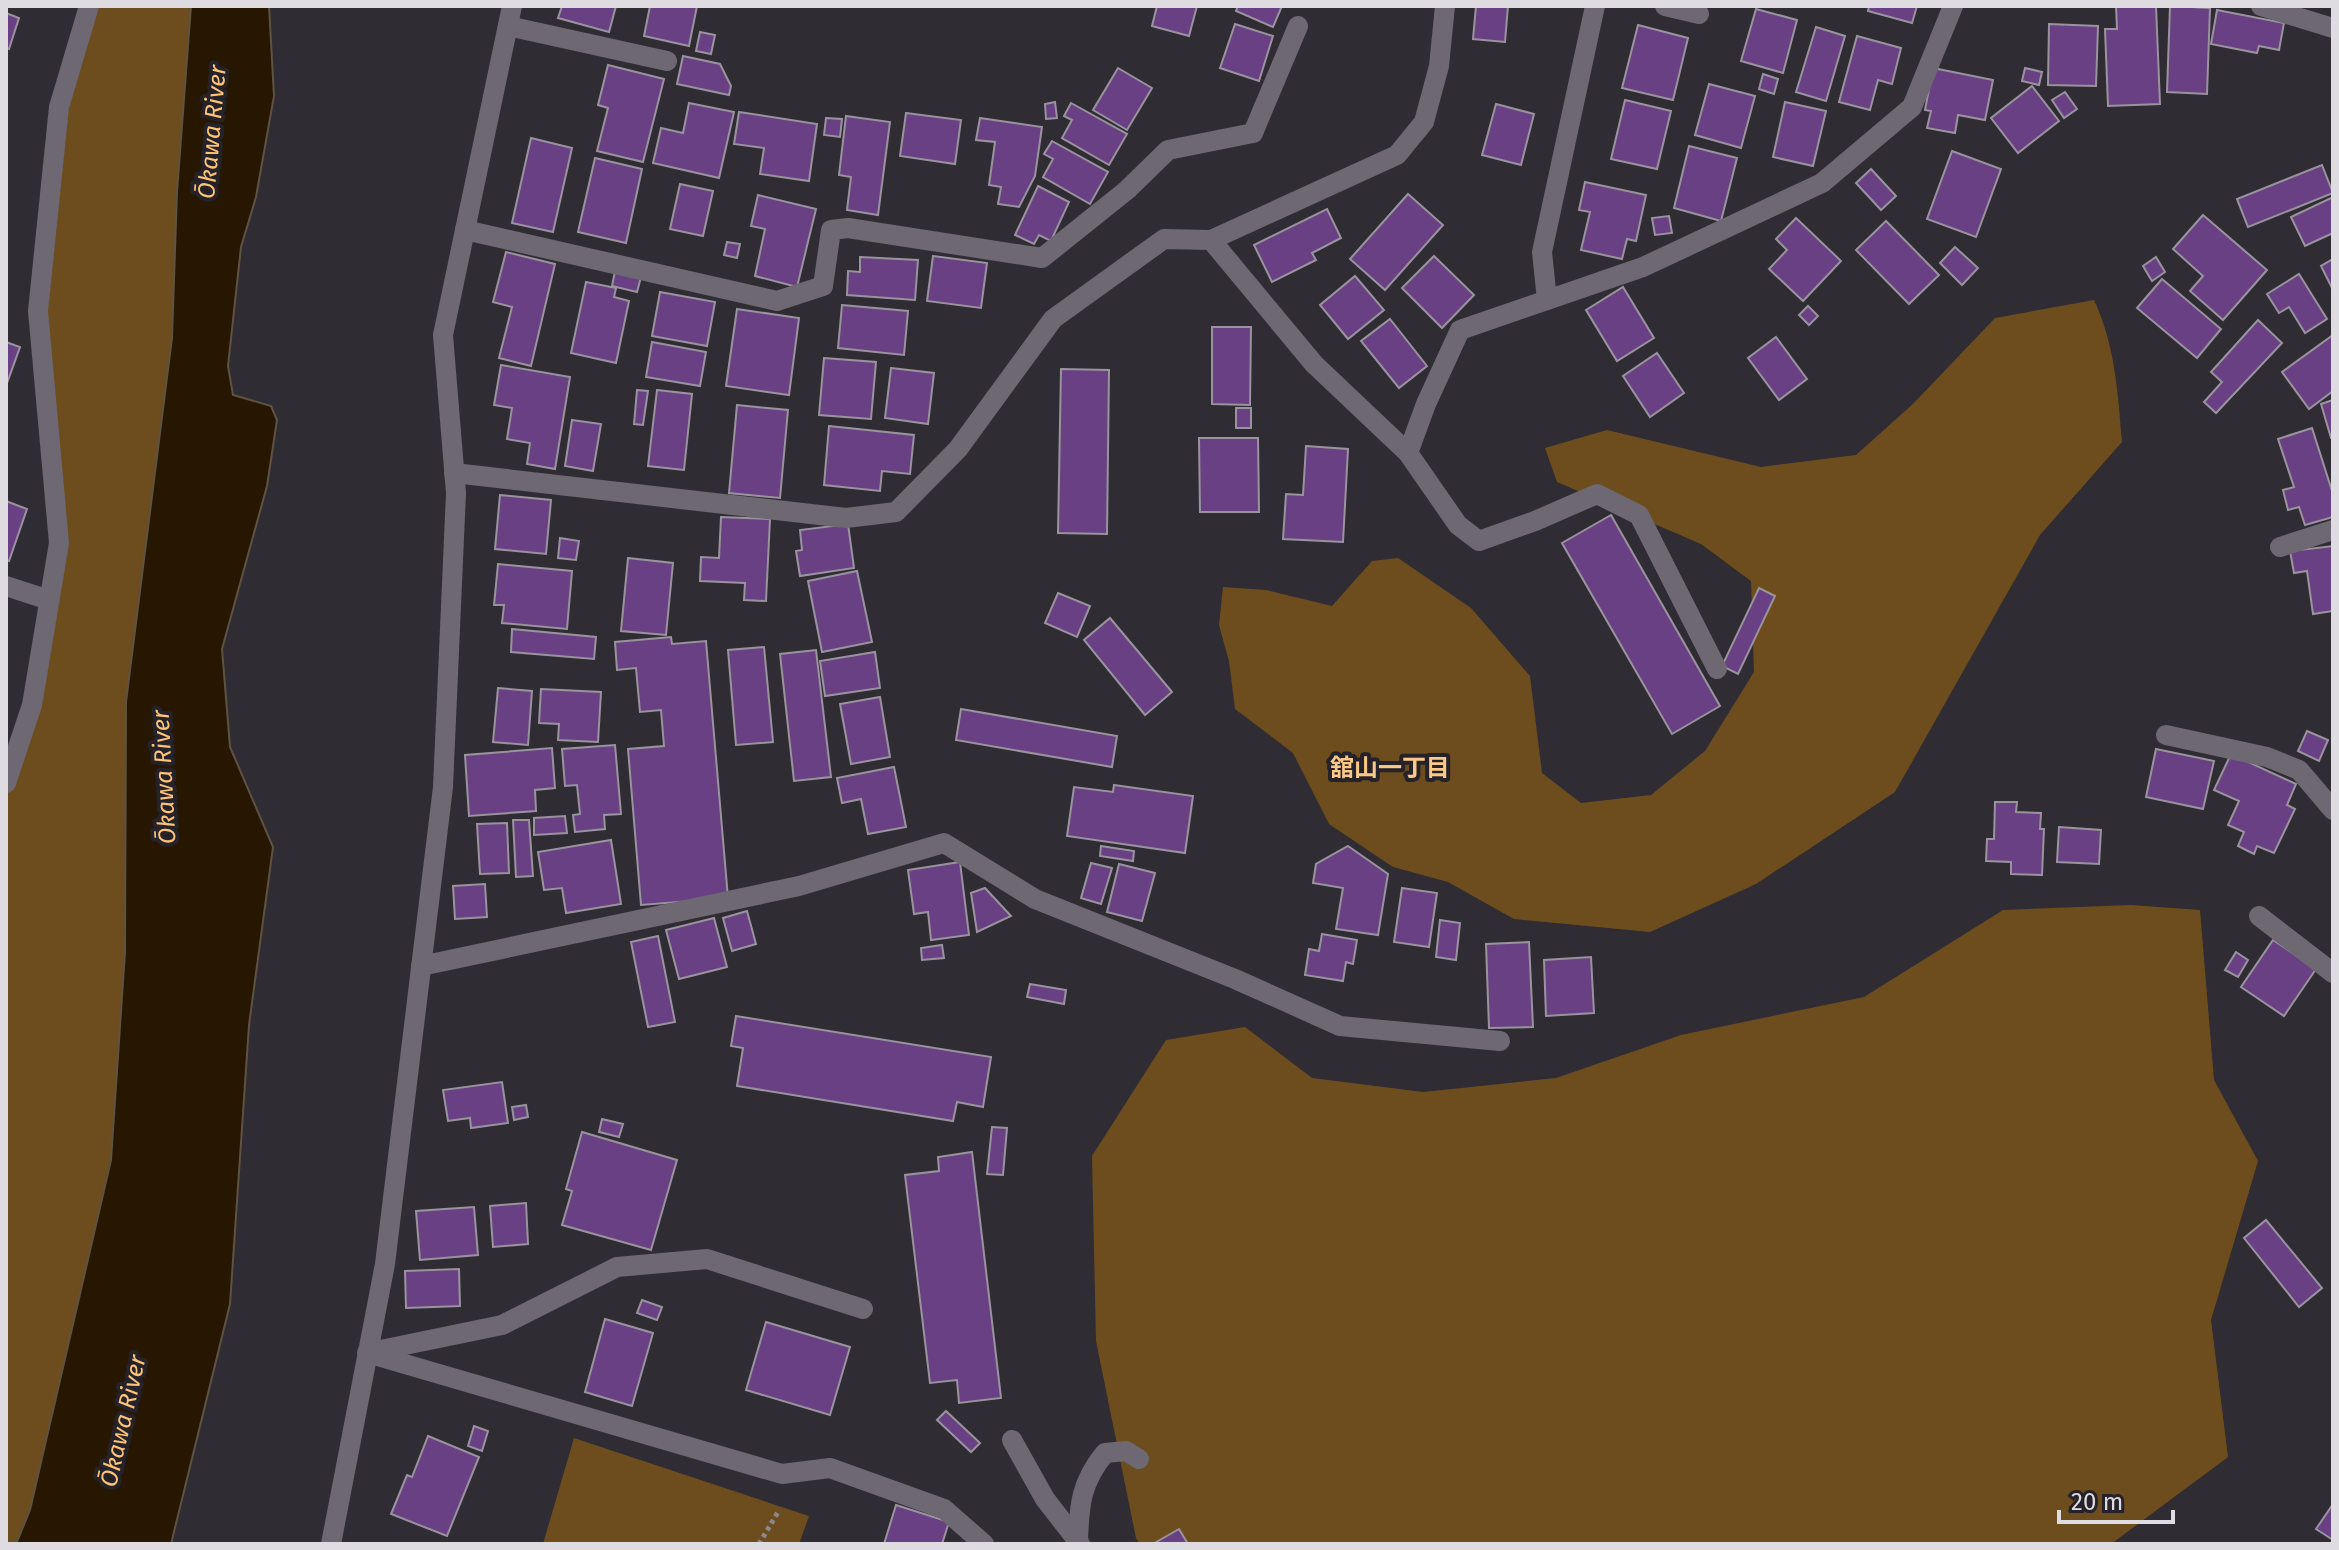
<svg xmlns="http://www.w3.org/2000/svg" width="2339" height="1550" font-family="'Fira Sans','Noto Sans JP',sans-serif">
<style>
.green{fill:#6d4d1e}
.water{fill:#271701;stroke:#5e5244;stroke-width:2}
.building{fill:#694083;stroke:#99939d;stroke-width:2}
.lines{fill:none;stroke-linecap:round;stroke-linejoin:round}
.path{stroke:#8a878d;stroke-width:5;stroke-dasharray:4 4;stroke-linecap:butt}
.minor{stroke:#6d6871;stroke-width:20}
.labels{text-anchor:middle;stroke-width:8;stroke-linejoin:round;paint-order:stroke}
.water-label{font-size:24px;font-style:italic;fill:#fdc477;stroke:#26222a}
.neighbourhood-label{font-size:24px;font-weight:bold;fill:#fac887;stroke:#26222a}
</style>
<rect width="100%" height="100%" fill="#302c34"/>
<g class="green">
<polygon points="89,6 191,6 177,192 172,338 126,702 125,952 111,1160 30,1510 16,1544 6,1544 6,783 59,543 39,294 59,107"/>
<path d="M2094,300c21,45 24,93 28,142l-82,93 -145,257 -139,92 -106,48 -136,-13 -66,-37 -55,-15 -64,-43 -36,-71 -58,-44 -6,-48 -10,-36 4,-38 43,3 66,16 40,-45 26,-3 73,50 59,68 12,97 39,30 70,-8 54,-44 49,-79 -3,-91 -50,-37 -144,-62 -12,-34 62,-18 154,37 95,-12 58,-52 81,-85z"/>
<polygon points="2131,905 2200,910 2214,1080 2258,1161 2211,1320 2228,1457 2111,1544 1140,1544 1136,1538 1096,1341 1092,1156 1166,1040 1245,1027 1312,1078 1423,1092 1556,1078 1681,1035 1864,997 2003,910"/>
<polygon points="574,1438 809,1516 799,1544 543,1544"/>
</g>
<polygon class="water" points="191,6 269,6 274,96 256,197 241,247 228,366 233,395 271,406 277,420 267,486 222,649 230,747 273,847 249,1025 230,1304 171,1544 16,1544 30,1510 111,1160 125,952 126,702 172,338 177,192"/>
<g class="building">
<polygon points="562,6 616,6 609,32 558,18"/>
<polygon points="650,6 697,6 689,46 644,36"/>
<polygon points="1157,6 1197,6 1189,36 1152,26"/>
<polygon points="1238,6 1282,6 1273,27 1236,11"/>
<polygon points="1476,6 1508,6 1505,42 1473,39"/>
<polygon points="1869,6 1917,6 1912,23 1868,11"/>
<polygon points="2116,6 2156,6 2160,104 2108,106 2105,29 2117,29"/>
<polygon points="2170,6 2210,8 2207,94 2167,92"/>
<polygon points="1756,9 1797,20 1783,73 1741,61"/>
<polygon points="2217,10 2284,23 2279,50 2259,46 2257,53 2211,44"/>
<polygon points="6,13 19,18 9,49 6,48"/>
<polygon points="1235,24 1273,36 1259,81 1220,68"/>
<polygon points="2049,24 2098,26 2096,86 2048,85"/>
<polygon points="1638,25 1688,38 1673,100 1622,88"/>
<polygon points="1816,27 1845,36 1826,101 1796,92"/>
<polygon points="700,32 715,35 711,54 696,51"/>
<polygon points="1857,36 1901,48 1892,84 1878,80 1870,110 1839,102"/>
<polygon points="683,56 720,64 731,86 729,95 677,84"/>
<polygon points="608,65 664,79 643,162 597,151 608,108 598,105"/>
<polygon points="1118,68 1152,88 1127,130 1093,110"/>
<polygon points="1933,68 1993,80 1985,120 1958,115 1955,133 1927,128 1931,111 1925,110"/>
<polygon points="2025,68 2042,72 2039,85 2022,81"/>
<polygon points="1763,74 1778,79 1774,94 1759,89"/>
<polygon points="1709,84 1755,96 1741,148 1695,135"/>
<polygon points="2032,86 2059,121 2018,153 1991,118"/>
<polygon points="2065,92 2077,109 2064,118 2052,100"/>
<polygon points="1625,100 1671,111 1657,169 1611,159"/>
<polygon points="1055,102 1057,118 1046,119 1045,104"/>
<polygon points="1785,102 1826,111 1813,166 1773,157"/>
<polygon points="689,103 734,112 719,178 653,163 661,128 683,133"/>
<polygon points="1071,103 1127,134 1109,165 1062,138 1072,120 1064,116"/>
<polygon points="1496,104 1534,114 1521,165 1482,155"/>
<polygon points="739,112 817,124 809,181 760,174 764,148 734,144"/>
<polygon points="906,113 961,120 955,164 900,156"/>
<polygon points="846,116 890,122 878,215 847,210 851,177 839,175"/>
<polygon points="826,118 842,119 840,137 824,135"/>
<polygon points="980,118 1042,127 1035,176 1019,207 998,204 1001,187 989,185 995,142 976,140"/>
<polygon points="531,138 572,148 553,232 512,223"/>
<polygon points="1052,141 1108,172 1090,204 1043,177 1053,159 1044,154"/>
<polygon points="1689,146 1737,158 1721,221 1674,208"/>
<polygon points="1952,151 2001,169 1976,237 1927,219"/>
<polygon points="595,158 642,169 626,243 578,232"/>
<polygon points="2322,165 2333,193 2248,227 2237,199"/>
<polygon points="1871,169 1896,196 1881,210 1856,183"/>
<polygon points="1585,182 1646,195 1636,241 1627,239 1622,259 1581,250 1590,212 1579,210"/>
<polygon points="680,184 713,191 703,236 670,229"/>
<polygon points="1038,186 1069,202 1051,241 1039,235 1034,244 1015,235"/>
<polygon points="1408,194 1443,225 1385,290 1350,259"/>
<polygon points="758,195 816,209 797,287 755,276 765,229 751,226"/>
<polygon points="2333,197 2333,233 2305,246 2291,217"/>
<polygon points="1327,209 1341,238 1312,253 1316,260 1272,282 1254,245"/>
<polygon points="2203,215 2267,270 2223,320 2190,291 2203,276 2173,249"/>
<polygon points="1669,216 1672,233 1655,235 1652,218"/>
<polygon points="1796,218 1841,261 1803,301 1769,269 1787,250 1776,239"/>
<polygon points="1886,221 1939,275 1909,304 1856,250"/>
<polygon points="727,242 740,244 737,258 724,255"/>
<polygon points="1955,247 1978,268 1962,285 1940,263"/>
<polygon points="506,252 555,264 531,366 499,358 512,307 493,302"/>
<polygon points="933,256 987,263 981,308 927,301"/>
<polygon points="1434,256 1474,295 1442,328 1402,288"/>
<polygon points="860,257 918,260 915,300 847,295 848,271 860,272"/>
<polygon points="2156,257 2165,272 2152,281 2143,266"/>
<polygon points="2333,259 2333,290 2321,266"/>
<polygon points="615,271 641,277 637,292 612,286"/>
<polygon points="2299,274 2327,319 2305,333 2289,307 2279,313 2267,294"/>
<polygon points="1355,276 1384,310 1348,339 1320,305"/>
<polygon points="2162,279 2221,329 2197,358 2137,308"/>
<polygon points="586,282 616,288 614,297 629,301 616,363 571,353"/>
<polygon points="1623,287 1654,338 1617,361 1586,310"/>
<polygon points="660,292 715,302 707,346 652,336"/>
<polygon points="842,305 908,311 904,355 838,348"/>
<polygon points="1808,306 1818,316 1809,325 1799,315"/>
<polygon points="737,309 799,318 789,395 726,386"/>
<polygon points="1390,319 1427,366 1399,388 1361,341"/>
<polygon points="2258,320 2282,343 2216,413 2204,402 2222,382 2211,372"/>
<polygon points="1212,327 1251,327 1250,405 1212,404"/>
<polygon points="2333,335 2333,391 2309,409 2282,372"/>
<polygon points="1776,337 1807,379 1779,400 1748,358"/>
<polygon points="6,342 20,347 6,386"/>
<polygon points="652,342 706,352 700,386 646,377"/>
<polygon points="1657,353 1684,393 1650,417 1623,376"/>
<polygon points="824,358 876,362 871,419 819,415"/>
<polygon points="501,365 570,377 555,469 527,464 530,443 507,439 512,408 494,405"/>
<polygon points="891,368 934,373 928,424 885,418"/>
<polygon points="1061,369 1109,370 1107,534 1058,533"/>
<polygon points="637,390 648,391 643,425 634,424"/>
<polygon points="657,390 692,394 684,470 648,466"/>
<polygon points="2333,400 2333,438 2331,438 2321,404"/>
<polygon points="737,405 788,410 780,498 729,493"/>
<rect x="1236" y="408" width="15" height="20"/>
<polygon points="572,420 601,424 593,471 565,466"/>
<polygon points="829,426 914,435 910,474 882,471 880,491 824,485"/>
<polygon points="2312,428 2333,494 2333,517 2305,525 2299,507 2288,510 2283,490 2294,487 2278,439"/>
<polygon points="1199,438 1258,438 1259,512 1200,512"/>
<polygon points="1306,446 1348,449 1343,542 1283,539 1286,494 1303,495"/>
<polygon points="500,495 551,500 546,554 495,549"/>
<polygon points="6,501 27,509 9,561 6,560"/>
<polygon points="1611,515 1720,706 1672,734 1562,543"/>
<polygon points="721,517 770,519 766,601 744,600 745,583 700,581 701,557 719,558"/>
<polygon points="848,524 854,568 800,576 796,551 802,550 800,530"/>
<polygon points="560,538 579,541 576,560 558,558"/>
<polygon points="2333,546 2333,611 2313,614 2307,571 2294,573 2290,551"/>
<polygon points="628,558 673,563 666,635 621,631"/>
<polygon points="498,564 572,571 567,629 502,623 504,605 494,605"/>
<polygon points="857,571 872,642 822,652 808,581"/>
<polygon points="1759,588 1775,596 1738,674 1722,666"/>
<polygon points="1058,593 1090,606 1077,637 1045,623"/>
<polygon points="1110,618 1172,692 1145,715 1084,640"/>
<polygon points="512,629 596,637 594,659 511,652"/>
<polygon points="671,637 672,644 706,641 728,898 641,905 628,749 664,746 661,710 640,712 636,668 617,670 615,642"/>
<polygon points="764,647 773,742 736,745 728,650"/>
<polygon points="816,650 831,777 794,781 780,654"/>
<polygon points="875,652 880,688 825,696 820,661"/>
<polygon points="498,688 532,691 528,745 493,742"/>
<polygon points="541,689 601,692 598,742 558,740 559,724 539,723"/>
<polygon points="880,697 890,757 851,764 840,704"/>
<polygon points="961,709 1117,736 1112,767 956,740"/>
<polygon points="2307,731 2328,740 2319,761 2298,751"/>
<polygon points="615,745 621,814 604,815 605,829 575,832 573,815 580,814 577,785 565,786 562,749"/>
<polygon points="552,748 555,788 535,790 536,811 469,816 465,755"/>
<polygon points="2156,749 2214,761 2203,809 2146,797"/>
<polygon points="2231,754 2296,784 2287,805 2295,809 2274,853 2257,846 2254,854 2238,846 2244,832 2228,825 2239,801 2214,790"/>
<polygon points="894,767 906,827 868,834 861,799 842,803 837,778"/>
<polygon points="1114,785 1193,796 1185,853 1067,836 1074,787 1113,792"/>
<polygon points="1995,802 2017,802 2016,812 2041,813 2040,829 2044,829 2042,875 2011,874 2011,862 1986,861 1987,839 1994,839"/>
<polygon points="565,816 567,833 534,835 534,818"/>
<polygon points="513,820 529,820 533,876 516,877"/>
<polygon points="507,823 509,873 480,874 477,824"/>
<polygon points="2059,827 2101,830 2099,864 2057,862"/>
<polygon points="611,840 621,904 566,913 562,888 544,890 538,852"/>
<polygon points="1101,846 1134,851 1133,861 1100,856"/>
<polygon points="1348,846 1388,874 1378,935 1336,929 1343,888 1313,883 1316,864"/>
<polygon points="960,862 969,935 931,940 928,912 914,914 908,870"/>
<polygon points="1091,863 1112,868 1101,904 1081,898"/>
<polygon points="1119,864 1155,873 1142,921 1107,912"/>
<polygon points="485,884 487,917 455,919 453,886"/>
<polygon points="985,888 1011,916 977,932 971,893"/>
<polygon points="1402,888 1437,893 1429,947 1394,942"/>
<polygon points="747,911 756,944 732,951 723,918"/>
<polygon points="714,918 727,967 679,979 666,930"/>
<polygon points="1440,920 1460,923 1456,960 1436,957"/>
<polygon points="1322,934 1357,940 1353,964 1346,962 1343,981 1305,975 1309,949 1319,951"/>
<polygon points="658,936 675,1022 648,1027 631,942"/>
<polygon points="2273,940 2316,969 2284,1016 2241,987"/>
<polygon points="1529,942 1533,1027 1489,1028 1486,944"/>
<polygon points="942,945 944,958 922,960 921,948"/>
<polygon points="2236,952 2248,960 2238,977 2225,970"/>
<polygon points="1591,957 1594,1013 1546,1016 1544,960"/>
<polygon points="1030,984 1066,990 1064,1004 1027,997"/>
<polygon points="736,1016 991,1057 983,1107 957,1102 953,1121 737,1086 743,1048 731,1046"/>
<polygon points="502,1082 508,1123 471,1128 470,1118 448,1121 443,1090"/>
<polygon points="526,1105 528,1117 514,1120 512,1107"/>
<polygon points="602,1119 623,1124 619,1137 599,1132"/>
<polygon points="992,1127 1007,1128 1003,1175 987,1174"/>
<polygon points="582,1132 677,1160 651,1250 562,1225 572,1191 566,1189"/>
<polygon points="972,1152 1001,1398 959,1403 957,1380 930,1383 905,1175 939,1171 938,1157"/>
<polygon points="526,1203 528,1244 493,1247 490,1206"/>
<polygon points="474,1207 478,1255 420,1260 416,1211"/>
<polygon points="2266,1220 2322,1288 2299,1307 2244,1238"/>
<polygon points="459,1269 460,1306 406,1308 405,1271"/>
<polygon points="642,1300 662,1307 657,1320 637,1313"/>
<polygon points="605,1319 653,1333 632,1406 585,1392"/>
<polygon points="766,1322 850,1347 830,1415 746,1390"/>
<polygon points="946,1411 980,1443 971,1452 937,1420"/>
<polygon points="474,1426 488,1431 482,1451 468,1446"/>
<polygon points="428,1436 479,1457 447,1536 391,1514 407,1475 412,1477"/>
<polygon points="2333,1504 2333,1540 2316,1529"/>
<polygon points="896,1505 949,1522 942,1544 884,1544"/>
<polygon points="1179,1529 1188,1544 1153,1544"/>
</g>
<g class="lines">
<polyline class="path" points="759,1544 778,1512"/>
<g class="minor">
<polyline points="1665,6 1699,14"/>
<polyline points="2261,6 2333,28"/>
<polyline points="508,26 667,61"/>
<polyline points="465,230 777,301 823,286 831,230 848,228 1042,258 1127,190 1168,150 1253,133 1298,26"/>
<polyline points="1211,240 1397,155 1424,122 1439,66 1445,6"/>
<polyline points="1547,300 1542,252 1595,6"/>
<polyline points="454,473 846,518 896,512 958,449 1053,319 1164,239 1211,240 1314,364 1408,453"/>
<polyline points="2280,547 2333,530"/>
<polyline points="6,586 49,600"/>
<polyline points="1717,669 1639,515 1597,494 1535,521 1479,541 1458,525 1408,453 1426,404 1460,330 1643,267 1822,183 1912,107 1953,6"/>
<polyline points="2166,735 2267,757 2299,770 2333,810"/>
<polyline points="6,783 32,705 59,543 38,311 59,107 89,6"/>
<polyline points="2259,916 2333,973"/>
<polyline points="421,966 799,886 944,843 1035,899 1235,979 1340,1026 1500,1041"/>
<polyline points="371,1352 502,1325 617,1267 707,1259 863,1309"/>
<polyline points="367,1353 782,1474 830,1468 944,1509 984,1544"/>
<polyline points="1012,1440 1045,1499 1080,1544"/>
<path d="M1078,1542c1,-37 3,-60 27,-89l21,-2 13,8"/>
<polyline points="331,1544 385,1264 443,787 456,493 443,335 512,6"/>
</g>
</g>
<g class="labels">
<g class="water-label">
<text transform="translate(212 132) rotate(-85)" y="8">Ōkawa River</text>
<text transform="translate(164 777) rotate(-93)" y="8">Ōkawa River</text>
<text transform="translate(123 1421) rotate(-77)" y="8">Ōkawa River</text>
</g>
<g class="neighbourhood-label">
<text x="1390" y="776">舘山一丁目</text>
</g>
</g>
<rect width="2339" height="1550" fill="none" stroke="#dfdce1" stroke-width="16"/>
<path d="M2059 1510v12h114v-12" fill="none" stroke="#dfdce1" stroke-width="4"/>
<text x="2071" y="1510" font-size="24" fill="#dfdce1" stroke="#26222a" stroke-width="6" paint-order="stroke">20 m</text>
</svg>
